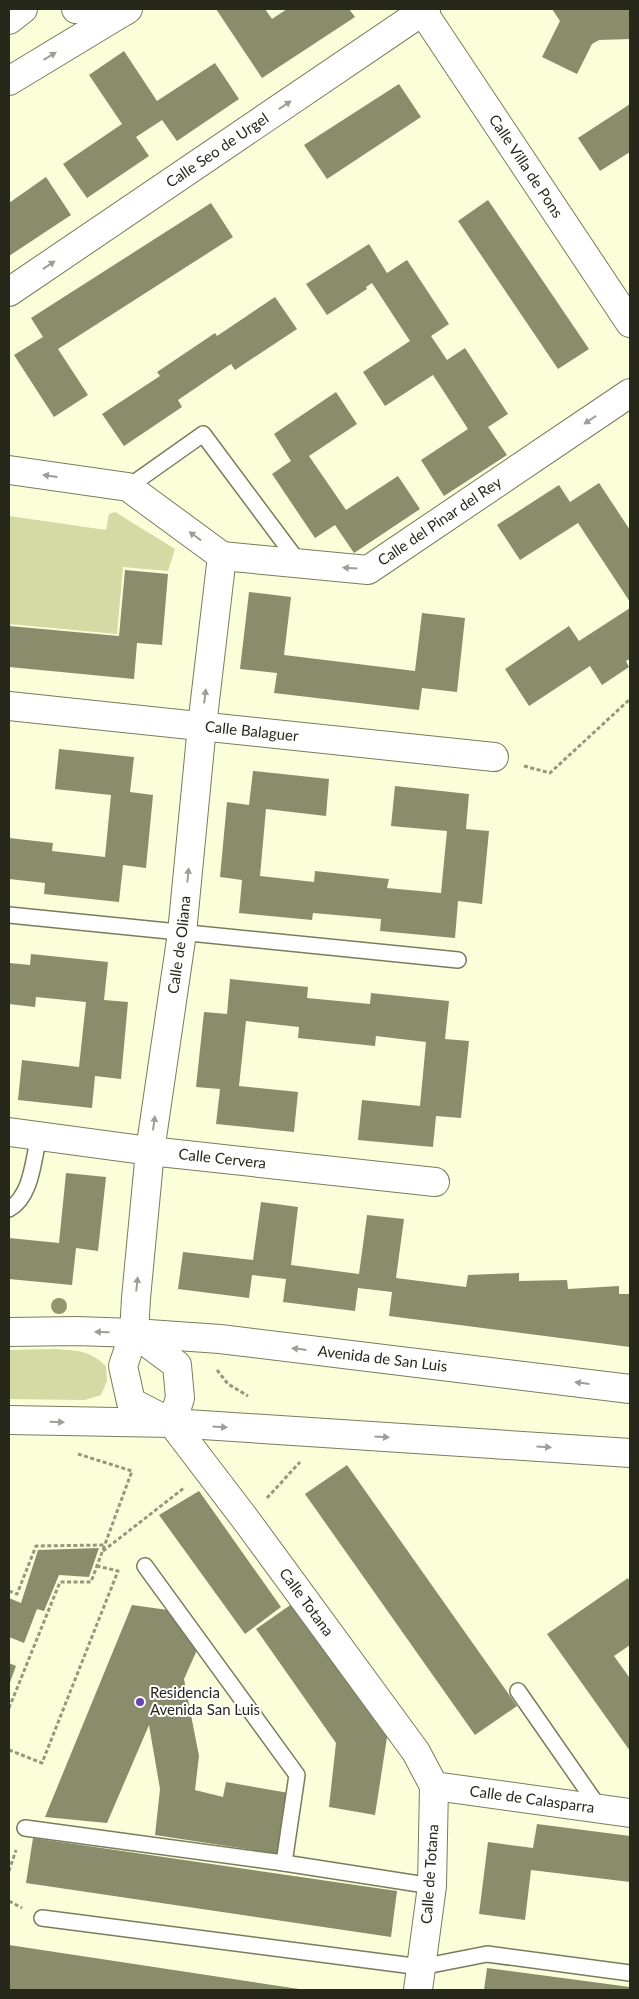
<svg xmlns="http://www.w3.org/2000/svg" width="639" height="1999" font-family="Lato,sans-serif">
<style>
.green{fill:#d3daa3}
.building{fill:#898d6c}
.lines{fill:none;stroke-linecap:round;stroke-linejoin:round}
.lane-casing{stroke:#797c5c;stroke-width:18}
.street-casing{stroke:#797c5c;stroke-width:30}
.secondary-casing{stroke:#797c5c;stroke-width:30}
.path{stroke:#94987e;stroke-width:3;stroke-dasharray:4 2.5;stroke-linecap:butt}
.lane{stroke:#fff;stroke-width:15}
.street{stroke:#fff;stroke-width:28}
.secondary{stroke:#fff;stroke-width:28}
.tree{fill:#919570}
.oneway{fill:#9d9e98}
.poi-dot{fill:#6942ba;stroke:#fff;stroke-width:2}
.labels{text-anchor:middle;stroke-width:4;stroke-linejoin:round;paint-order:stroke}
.street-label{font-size:15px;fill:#26281a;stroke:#fff}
.poi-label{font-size:15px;fill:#26281a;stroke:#fff;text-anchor:start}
</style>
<rect width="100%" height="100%" fill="#faffda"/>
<g class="green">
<polygon points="115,512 175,549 168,571 123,567 117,634 9,624 9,516 106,530 109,514"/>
<path d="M56,1349c22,2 33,1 50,17l1,15 -6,14 -16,5 -76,-1v-49z"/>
</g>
<g class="building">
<polygon points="216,9 265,9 272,19 287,9 349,9 355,17 262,78"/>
<polygon points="552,9 630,9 630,39 599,40 592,44 577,74 542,57 560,21"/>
<polygon points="124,51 157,101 215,63 239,99 177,141 162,120 136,137 149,156 87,198 63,164 122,124 89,75"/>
<polygon points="399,84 421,117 327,179 304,145"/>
<polygon points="630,104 630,152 600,171 578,138"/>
<polygon points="46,177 71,215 9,256 9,203"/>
<polygon points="488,200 589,349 558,369 458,221"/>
<polygon points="211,203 233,237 58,349 88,395 54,417 14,355 43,337 31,318"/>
<polygon points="369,244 387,273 407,260 449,324 431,336 447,360 465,348 508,414 488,427 507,455 444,496 421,460 468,429 433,375 385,406 363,372 410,341 372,283 366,287 367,289 327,315 306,284"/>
<polygon points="275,297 297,329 235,370 231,364 178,400 182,407 124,446 102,414 160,376 157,372 215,333 217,336"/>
<polygon points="336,392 357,424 309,456 346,510 398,476 420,509 354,553 335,525 315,538 272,474 291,461 274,434"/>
<polygon points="599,483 630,530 630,602 578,523 520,560 497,525 559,485 570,502"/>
<polygon points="125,570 168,574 162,645 137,643 134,679 9,667 9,626 119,636"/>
<polygon points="249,592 291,597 284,655 415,671 422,613 465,618 457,692 422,688 419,710 274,693 277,673 240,669"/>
<polygon points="630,608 630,659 626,661 629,667 602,685 590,666 529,706 505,669 569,626 579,641"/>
<polygon points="59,749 134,757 130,792 153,795 146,868 123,865 119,902 44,894 45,883 9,879 9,838 53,843 52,851 105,857 111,795 55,789"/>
<polygon points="253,771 329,779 326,816 266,809 260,876 314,882 315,871 389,879 387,888 441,893 447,831 391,826 395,786 469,794 466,829 489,831 482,904 458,901 455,938 380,931 381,919 313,913 312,920 239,913 242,880 220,877 227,802 249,805"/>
<polygon points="31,954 108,962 104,1000 128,1002 121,1079 95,1076 92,1108 18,1100 22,1060 79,1067 86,1002 36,997 35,1007 9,1004 9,963 30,965"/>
<polygon points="230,979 308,987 307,998 370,1004 371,993 449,1001 445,1039 469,1041 461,1118 436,1116 433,1147 358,1140 362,1100 420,1106 426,1042 376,1036 375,1046 298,1038 299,1027 246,1021 239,1086 298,1092 294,1132 216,1124 220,1089 196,1087 204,1012 227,1014"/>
<polygon points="66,1173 106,1177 98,1251 76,1248 72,1285 9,1279 9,1238 59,1243"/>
<polygon points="261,1202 298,1207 291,1265 359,1274 367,1215 404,1219 396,1278 466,1287 468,1275 519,1273 519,1281 567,1280 568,1289 619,1286 619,1294 630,1294 630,1347 389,1316 392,1292 358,1288 355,1311 283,1302 286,1279 252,1275 249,1298 178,1289 183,1252 253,1260"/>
<polygon points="347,1465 517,1706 475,1735 305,1494"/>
<polygon points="199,1491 281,1607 245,1634 159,1515"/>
<polygon points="99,1548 89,1577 59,1575 44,1611 37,1609 24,1643 9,1637 9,1598 21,1603 38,1550"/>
<polygon points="628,1578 630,1582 630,1645 614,1656 629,1677 630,1676 630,1751 547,1634"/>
<polygon points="296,1601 388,1731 375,1815 329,1807 336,1743 256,1629"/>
<polygon points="132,1605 168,1610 197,1650 184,1679 199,1756 195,1790 223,1797 226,1782 289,1793 279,1854 155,1835 160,1789 149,1725 107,1823 45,1817"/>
<polygon points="9,1663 16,1666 9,1685"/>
<polygon points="537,1824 630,1836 630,1882 531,1870 525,1920 479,1914 488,1842 533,1848"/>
<polygon points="33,1838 397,1891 391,1937 26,1883"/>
<polygon points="9,1945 299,1989 299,1990 9,1990"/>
<polygon points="487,1968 630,1987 630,1990 484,1990"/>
</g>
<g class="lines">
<g class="lane-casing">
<g id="lane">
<polyline points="128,487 203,434 300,564"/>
<polyline points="9,915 458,960"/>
<path d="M9,1209c23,-13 24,-49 30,-73"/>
<polyline points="145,1566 297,1775 284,1863 432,1886"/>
<polyline points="518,1691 600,1809"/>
<polyline points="25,1828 284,1863"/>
<polyline points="42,1918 421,1967 487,1954 630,1973"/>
</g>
</g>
<g class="street-casing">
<g id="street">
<polyline points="76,9 125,11 125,9"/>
<path id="s1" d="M421,9l209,314"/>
<path id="s2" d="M9,292l417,-283"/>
<path id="s3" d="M9,470l119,17 94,69 146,14 262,-177"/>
<path id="s4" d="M9,706l485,51"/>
<path id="s5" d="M9,1132l141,19 285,31"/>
<path id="s6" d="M134,1333l2,-35 14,-147 32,-218 20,-207 20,-170"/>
<polygon points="134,1333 177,1365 180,1398 172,1423 131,1402 123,1366"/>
<path id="s7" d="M172,1423l74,97 170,232 18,34 -2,100 -14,104"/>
<path id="s8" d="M434,1786l196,27"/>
</g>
</g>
<g class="secondary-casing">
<g id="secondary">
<polyline points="9,20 23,9"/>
<polyline points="9,81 128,9"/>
<path id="s9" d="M9,1332l67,-1 58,2 86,6 410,50"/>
<polyline points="9,1420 172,1423 630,1453"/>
</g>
</g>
<g class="path">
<polyline points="524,766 550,773 630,699"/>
<polyline points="217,1370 228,1384 248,1396"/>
<polyline points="267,1498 300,1462"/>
<polyline points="103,1551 184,1488"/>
<polyline points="9,1591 17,1594 36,1546 105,1545"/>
<polyline points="9,1708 60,1582 91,1582 132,1471 78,1454"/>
<polyline points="9,1750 42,1763 118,1571 97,1566"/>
<polyline points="9,1871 16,1850"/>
<polyline points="9,1901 22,1908"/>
</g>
<use href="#lane" class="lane"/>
<use href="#street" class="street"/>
<use href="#secondary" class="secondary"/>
</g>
<circle class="tree" cx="59" cy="1306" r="8"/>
<defs><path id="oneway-solid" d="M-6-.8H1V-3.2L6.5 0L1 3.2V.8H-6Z" transform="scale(1.25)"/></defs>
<g class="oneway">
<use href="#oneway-solid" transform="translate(50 56) rotate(-31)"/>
<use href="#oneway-solid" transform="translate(285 105) rotate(-34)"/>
<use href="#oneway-solid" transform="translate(49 265) rotate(-34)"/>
<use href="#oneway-solid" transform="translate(590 420) rotate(146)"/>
<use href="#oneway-solid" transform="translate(50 476) rotate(-172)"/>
<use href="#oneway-solid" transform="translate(195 536) rotate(-144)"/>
<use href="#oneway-solid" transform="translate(350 568) rotate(-176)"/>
<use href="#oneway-solid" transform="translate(205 696) rotate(-83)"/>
<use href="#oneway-solid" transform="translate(188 875) rotate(-85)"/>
<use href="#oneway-solid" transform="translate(154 1123) rotate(-82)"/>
<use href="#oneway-solid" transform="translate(137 1284) rotate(-84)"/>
<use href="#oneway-solid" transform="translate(102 1332) rotate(-178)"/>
<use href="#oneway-solid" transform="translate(299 1349) rotate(-173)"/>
<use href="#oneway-solid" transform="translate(582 1383) rotate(-173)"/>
<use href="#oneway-solid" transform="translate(57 1422) rotate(2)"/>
<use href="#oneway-solid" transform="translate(220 1427) rotate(4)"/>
<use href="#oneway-solid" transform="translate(382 1437) rotate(4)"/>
<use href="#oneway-solid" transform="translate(544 1447) rotate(4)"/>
</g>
<circle class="poi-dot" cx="140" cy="1702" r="5"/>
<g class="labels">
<g class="street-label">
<text dy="5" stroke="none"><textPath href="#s2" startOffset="252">Calle Seo de Urgel</textPath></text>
<text dy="5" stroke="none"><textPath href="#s1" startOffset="189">Calle Villa de Pons</textPath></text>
<text dy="5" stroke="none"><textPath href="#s3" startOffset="470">Calle del Pinar del Rey</textPath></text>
<text dy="5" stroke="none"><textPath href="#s4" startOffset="244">Calle Balaguer</textPath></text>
<text dy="5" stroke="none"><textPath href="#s6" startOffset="391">Calle de Oliana</textPath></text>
<text dy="5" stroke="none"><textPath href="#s5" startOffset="215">Calle Cervera</textPath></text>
<text dy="5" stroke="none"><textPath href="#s9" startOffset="375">Avenida de San Luis</textPath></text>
<text dy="5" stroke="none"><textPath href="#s7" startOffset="224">Calle Totana</textPath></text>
<text dy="5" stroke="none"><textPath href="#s8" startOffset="99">Calle de Calasparra</textPath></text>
<text transform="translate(430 1874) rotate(-86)" y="5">Calle de Totana</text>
</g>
<g class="poi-label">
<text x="150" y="1698">Residencia<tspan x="150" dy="17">Avenida San Luis</tspan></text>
</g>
</g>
<rect width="639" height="1999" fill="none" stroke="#26281a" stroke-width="20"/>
</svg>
